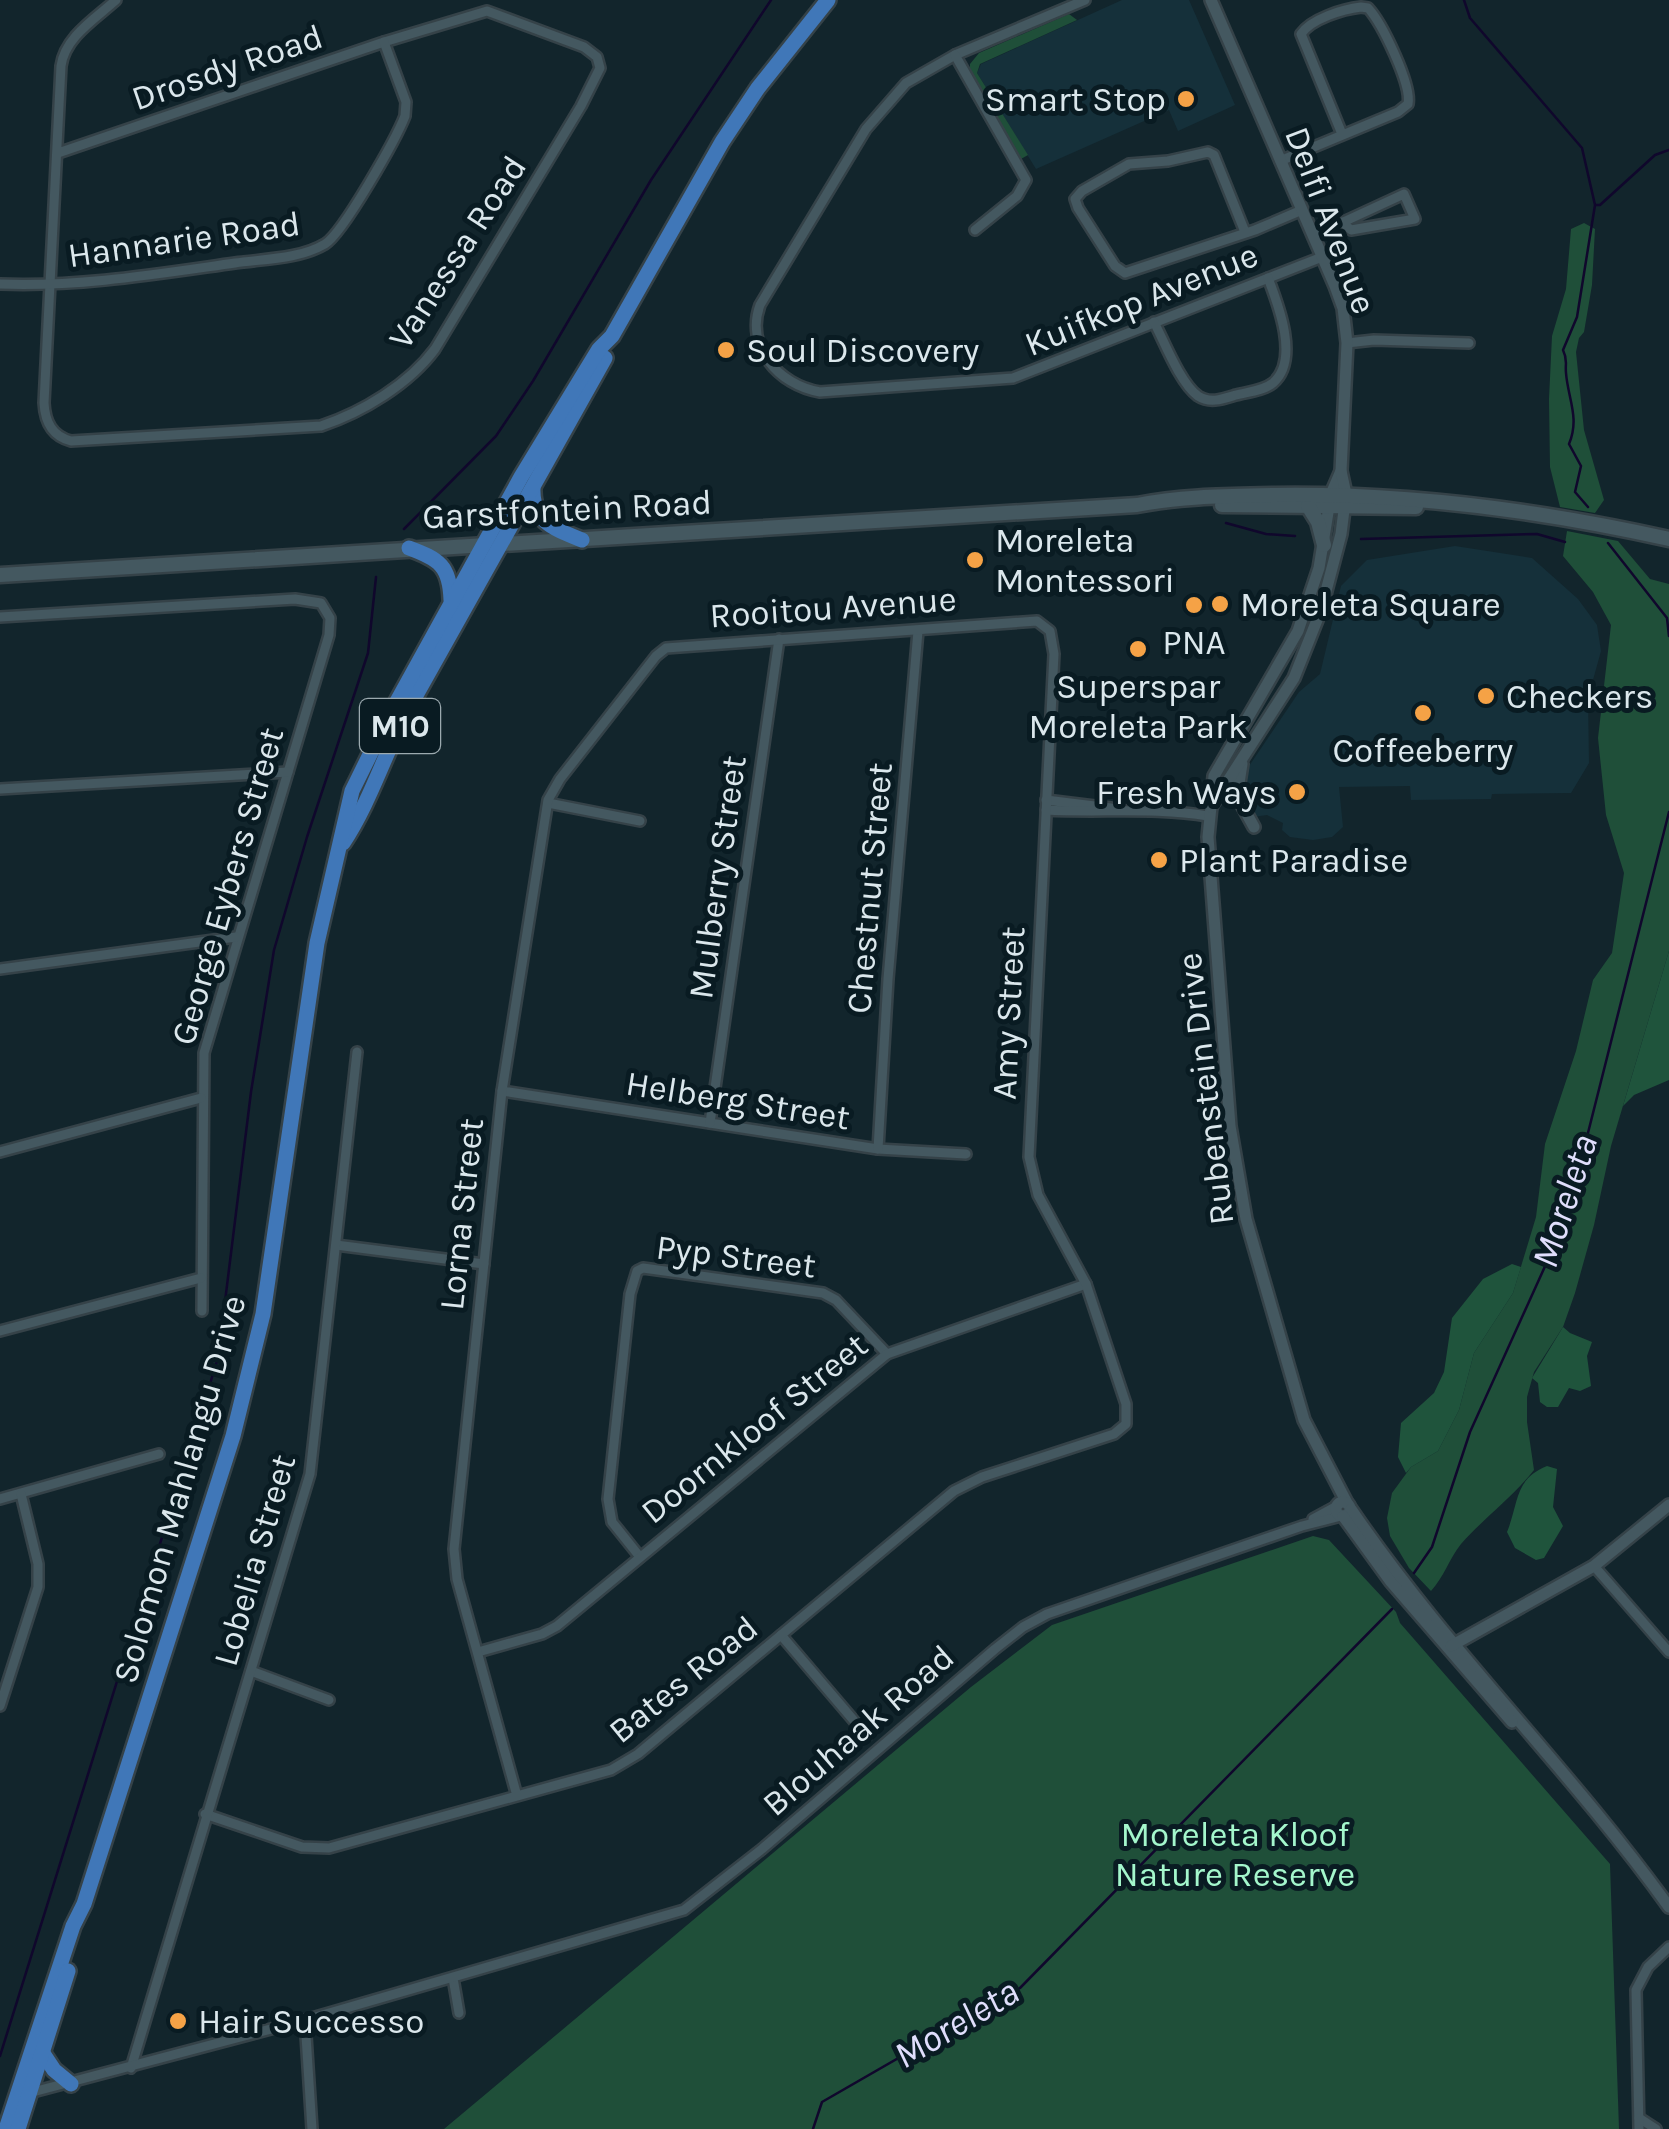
<svg xmlns="http://www.w3.org/2000/svg" width="1669" height="2129" font-family="Karla,sans-serif">
<style>
.built{fill:#15303a}
.green{fill:#1f4f39}
.forest{fill:#1f543c}
.lines{fill:none;stroke-linecap:round;stroke-linejoin:round}
.stream{stroke:#10072c;stroke-width:2.5}
.minor-casing{stroke:#354248;stroke-width:14}
.tertiary-casing{stroke:#354248;stroke-width:16}
.secondary-casing{stroke:#354248;stroke-width:19}
.primary-casing{stroke:#354248;stroke-width:20}
.minor{stroke:#445860;stroke-width:9}
.tertiary{stroke:#445860;stroke-width:11}
.secondary{stroke:#445860;stroke-width:14}
.primary{stroke:#4077b8;stroke-width:15}
.poi-dot{fill:#f5a246;stroke:#091b22;stroke-width:4}
.labels{text-anchor:middle;stroke-width:10;stroke-linejoin:round;paint-order:stroke}
.shield{fill:#091b22;stroke:#9caaaf;stroke-width:2.5}
.shield-label{font-size:32px;font-weight:bold;fill:#dbe7ec}
.street-label{font-size:35px;fill:#dbe7ec;stroke:#091b22}
.poi-label{font-size:35px;fill:#dbe7ec;stroke:#091b22;text-anchor:start}
.park-label{font-size:35px;fill:#a4f7cc;stroke:#091b22}
.water-label{font-size:38px;font-style:italic;fill:#e0defc;stroke:#091b22}
</style>
<rect width="100%" height="100%" fill="#12252c"/>
<g class="built">
<polygon points="1122,0 1189,0 1235,105 1178,131 1169,110 1036,169 977,73 981,64"/>
<polygon points="1455,546 1532,558 1578,599 1597,625 1601,651 1588,698 1589,763 1571,793 1492,794 1491,799 1411,800 1410,786 1339,787 1343,827 1332,837 1313,840 1290,837 1282,830 1283,823 1267,815 1253,817 1241,798 1245,772 1299,692 1320,674 1341,586 1367,560"/>
</g>
<g class="green">
<polygon points="1069,14 1077,20 980,64 977,73 1028,155 1021,159 970,72 970,64 979,53"/>
<polygon points="1584,223 1595,229 1592,285 1584,332 1579,338 1576,352 1584,430 1604,500 1595,513 1560,507 1550,467 1549,399 1552,336 1566,289 1571,229"/>
<path d="M1567,531l51,10 32,38 19,5v367l-58,195 -17,79 -19,68 -12,34 -29,45 -7,25v25l7,48c-22,28 -50,48 -73,74 -12,15 -17,33 -30,47l-22,-23 -19,-32 -3,-18 5,-25 19,-26 27,-16 21,-41 15,-57 39,-60 23,-76 9,-73 31,-93 17,-71 19,-27 12,-80 -18,-58 -8,-77 13,-113 -18,-33 -30,-36z"/>
<polygon points="1313,1536 1329,1540 1396,1612 1400,1623 1610,1864 1619,2129 444,2129 971,1687 1052,1625"/>
</g>
<g class="forest">
<polygon points="1669,951 1669,1080 1634,1095 1623,1106"/>
<polygon points="1512,1264 1521,1267 1513,1293 1474,1353 1459,1410 1438,1451 1411,1467 1406,1473 1398,1457 1401,1423 1434,1393 1444,1372 1452,1318 1483,1279"/>
<polygon points="1563,1327 1570,1333 1592,1342 1587,1356 1591,1386 1580,1391 1569,1388 1558,1407 1547,1407 1540,1402 1538,1383 1532,1378"/>
<path d="M1547,1466l10,3 -4,38 10,19 -19,32 -8,2 -21,-12 -8,-16c12,-29 7,-53 40,-66z"/>
</g>
<g class="lines">
<g class="stream">
<path d="M1464,0l6,18 112,130 13,57 -18,112 -14,33c5,10 2,13 3,23 2,26 14,45 3,71l12,22 -6,26 13,15"/>
<polyline points="1596,205 1600,205 1655,155 1669,150"/>
<polyline points="1226,523 1266,534 1295,536"/>
<polyline points="404,529 496,436 533,381 651,180 771,0"/>
<polyline points="1361,539 1537,534 1565,542"/>
<polyline points="1608,543 1667,618 1669,636"/>
<polyline points="1414,1573 1432,1547 1470,1432 1566,1220 1669,812"/>
<polyline points="0,2056 218,1358 251,1092 274,950 307,837 368,653 376,577"/>
<polyline points="813,2129 822,2102 1020,1988 1392,1609"/>
</g>
<g class="minor-casing">
<g id="minor">
<path d="M1085,0l-130,55 -49,28 -40,46 -106,176c-15,41 18,80 60,87l193,-14 309,-121"/>
<polyline points="955,55 1026,180 1017,196 975,230"/>
<path d="M58,153l326,-111 103,-31 97,36 13,10 3,11 -19,38 -146,243c-26,35 -72,63 -114,77l-250,15c-19,-5 -26,-19 -27,-38l17,-337c4,-29 34,-47 55,-66"/>
<path d="M1280,161l118,-49 10,-8c4,-19 -26,-81 -40,-96l-7,-1c-18,2 -50,12 -60,27l41,100"/>
<polyline points="1245,232 1214,155 1208,152 1168,161 1129,164 1082,191 1075,199 1078,208 1115,266 1125,273 1255,230 1302,210"/>
<polyline points="1313,236 1404,194 1415,219 1351,230 1342,222"/>
<path d="M0,284c80,3 157,-10 235,-21 28,-4 65,-4 90,-19 18,-11 71,-105 80,-128l1,-14 -22,-60"/>
<path d="M1154,322c10,19 26,61 44,74 12,8 25,3 38,-1 11,-3 27,-4 37,-12 27,-23 5,-79 -5,-105"/>
<polyline points="1347,343 1374,340 1469,343"/>
<polyline points="0,617 295,599 321,603 330,618 329,635 204,1053 202,1311"/>
<polyline points="0,789 288,772"/>
<polyline points="1046,800 1111,808"/>
<polyline points="548,803 640,821"/>
<path d="M1046,810c54,3 109,-3 162,6"/>
<polyline points="0,969 236,937"/>
<polyline points="502,1091 878,1149 966,1154"/>
<polyline points="710,1123 779,639"/>
<polyline points="878,1149 888,979 918,631"/>
<polyline points="0,1152 201,1098"/>
<polyline points="336,1245 484,1264"/>
<polyline points="0,1331 201,1278"/>
<polyline points="0,1499 159,1454"/>
<polyline points="1313,1519 1337,1506"/>
<polyline points="640,1557 612,1522 608,1499 630,1294 637,1271 643,1268 823,1293 836,1300 887,1354"/>
<polyline points="1594,1566 1669,1652"/>
<polyline points="781,1635 867,1736"/>
<polyline points="478,1652 542,1634 557,1626 887,1354 1086,1284"/>
<polyline points="251,1671 329,1700"/>
<polyline points="0,1706 38,1587 38,1564 21,1494"/>
<polyline points="205,1814 302,1847 329,1848 611,1770 638,1754 954,1491 982,1477 1114,1434 1126,1424 1126,1404 1086,1284 1038,1195 1029,1157 1054,654 1050,631 1037,621 666,648 656,656 560,779 548,800 502,1091 454,1549 457,1579 517,1796"/>
<polyline points="453,1978 459,2013"/>
<polyline points="305,2020 312,2129"/>
<polyline points="131,2068 310,1474 357,1052"/>
<polyline points="29,2093 305,2020 684,1910 762,1849 995,1649 1023,1627 1047,1614 1302,1526 1341,1516"/>
<polyline points="1639,2118 1656,2129"/>
<polyline points="1639,2129 1636,1990 1648,1967 1669,1947"/>
</g>
</g>
<g class="tertiary-casing">
<g id="tertiary">
<polyline points="1341,471 1331,494 1319,568 1298,631 1214,776 1208,837 1230,1126 1246,1219 1304,1420 1347,1503"/>
<polyline points="1242,764 1237,796 1254,827"/>
<polyline points="1211,807 1294,678 1321,610 1341,534 1346,494 1341,471 1347,343 1343,308 1335,286 1211,0"/>
<circle cx="1343" cy="1509" r="7"/>
<path d="M1351,1509c96,141 219,260 318,398"/>
<polyline points="1343,1516 1391,1582 1512,1722"/>
<polyline points="1451,1646 1594,1566 1669,1505"/>
</g>
</g>
<g class="secondary-casing">
<g id="secondary">
<polyline points="1222,505 1416,507"/>
<polyline points="1308,506 1318,522 1324,545"/>
<path d="M0,575l1137,-70c45,-9 91,-9 137,-10 133,-2 265,15 395,44"/>
</g>
</g>
<g class="primary-casing">
<g id="primary">
<path d="M533,489c-1,33 22,40 49,51"/>
<path d="M409,548c30,11 41,18 42,52"/>
<path d="M343,843c26,-39 41,-87 63,-130l199,-355"/>
<polyline points="42,2052 54,2070 71,2084"/>
<polyline points="6,2129 73,1926 84,1904 233,1436 263,1314 317,943 352,791 389,716 521,477 599,349 612,336 722,142 758,88 828,0"/>
<polyline points="18,2129 68,1971"/>
</g>
</g>
<use href="#minor" class="minor"/>
<use href="#tertiary" class="tertiary"/>
<use href="#secondary" class="secondary"/>
<use href="#primary" class="primary"/>
</g>
<g class="poi-dot">
<circle cx="1186" cy="99" r="10"/>
<circle cx="726" cy="350" r="10"/>
<circle cx="975" cy="560" r="10"/>
<circle cx="1220" cy="604" r="10"/>
<circle cx="1194" cy="605" r="10"/>
<circle cx="1138" cy="649" r="10"/>
<circle cx="1486" cy="696" r="10"/>
<circle cx="1423" cy="713" r="10"/>
<circle cx="1297" cy="792" r="10"/>
<circle cx="1159" cy="860" r="10"/>
<circle cx="178" cy="2021" r="10"/>
</g>
<g class="labels">
<rect class="shield" x="360" y="699" width="80" height="54" rx="8"/>
<g class="shield-label">
<text x="400" y="737">M10</text>
</g>
<g class="street-label">
<text transform="translate(227 67) rotate(-19)" y="12">Drosdy Road</text>
<text transform="translate(1331 220) rotate(69)" y="12">Delfi Avenue</text>
<text transform="translate(184 239) rotate(-8)" y="12">Hannarie Road</text>
<text transform="translate(457 252) rotate(-57)" y="12">Vanessa Road</text>
<text transform="translate(1141 299) rotate(-22)" y="12">Kuifkop Avenue</text>
<text transform="translate(567 509) rotate(-3)" y="12">Garstfontein Road</text>
<text transform="translate(833 607) rotate(-4)" y="12">Rooitou Avenue</text>
<text transform="translate(717 877) rotate(-82)" y="12">Mulberry Street</text>
<text transform="translate(227 886) rotate(-74)" y="12">George Eybers Street</text>
<text transform="translate(869 888) rotate(-85)" y="12">Chestnut Street</text>
<text transform="translate(1008 1013) rotate(-87)" y="12">Amy Street</text>
<text transform="translate(1205 1089) rotate(-97)" y="12">Rubenstein Drive</text>
<text transform="translate(738 1100) rotate(9)" y="12">Helberg Street</text>
<text transform="translate(461 1214) rotate(-84)" y="12">Lorna Street</text>
<text transform="translate(736 1256) rotate(7)" y="12">Pyp Street</text>
<text transform="translate(754 1428) rotate(-39)" y="12">Doornkloof Street</text>
<text transform="translate(179 1489) rotate(-74)" y="12">Solomon Mahlangu Drive</text>
<text transform="translate(254 1560) rotate(-74)" y="12">Lobelia Street</text>
<text transform="translate(683 1679) rotate(-39)" y="12">Bates Road</text>
<text transform="translate(858 1730) rotate(-41)" y="12">Blouhaak Road</text>
</g>
<g class="poi-label">
<text x="1166" y="111" text-anchor="end">Smart Stop</text>
<text x="746" y="362">Soul Discovery</text>
<text x="995" y="552">Moreleta<tspan x="995" dy="40">Montessori</tspan></text>
<text x="1240" y="616">Moreleta Square</text>
<text x="1194" y="654" text-anchor="middle">PNA</text>
<text x="1138" y="698" text-anchor="middle">Superspar<tspan x="1138" dy="40">Moreleta Park</tspan></text>
<text x="1506" y="708">Checkers</text>
<text x="1423" y="762" text-anchor="middle">Coffeeberry</text>
<text x="1277" y="804" text-anchor="end">Fresh Ways</text>
<text x="1179" y="872">Plant Paradise</text>
<text x="198" y="2033">Hair Successo</text>
</g>
<g class="park-label">
<text x="1235" y="1846">Moreleta Kloof<tspan x="1235" dy="40">Nature Reserve</tspan></text>
</g>
<g class="water-label">
<text transform="translate(1564 1201) rotate(-72)" y="13">Moreleta</text>
<text transform="translate(956 2023) rotate(-31)" y="13">Moreleta</text>
</g>
</g>
</svg>
